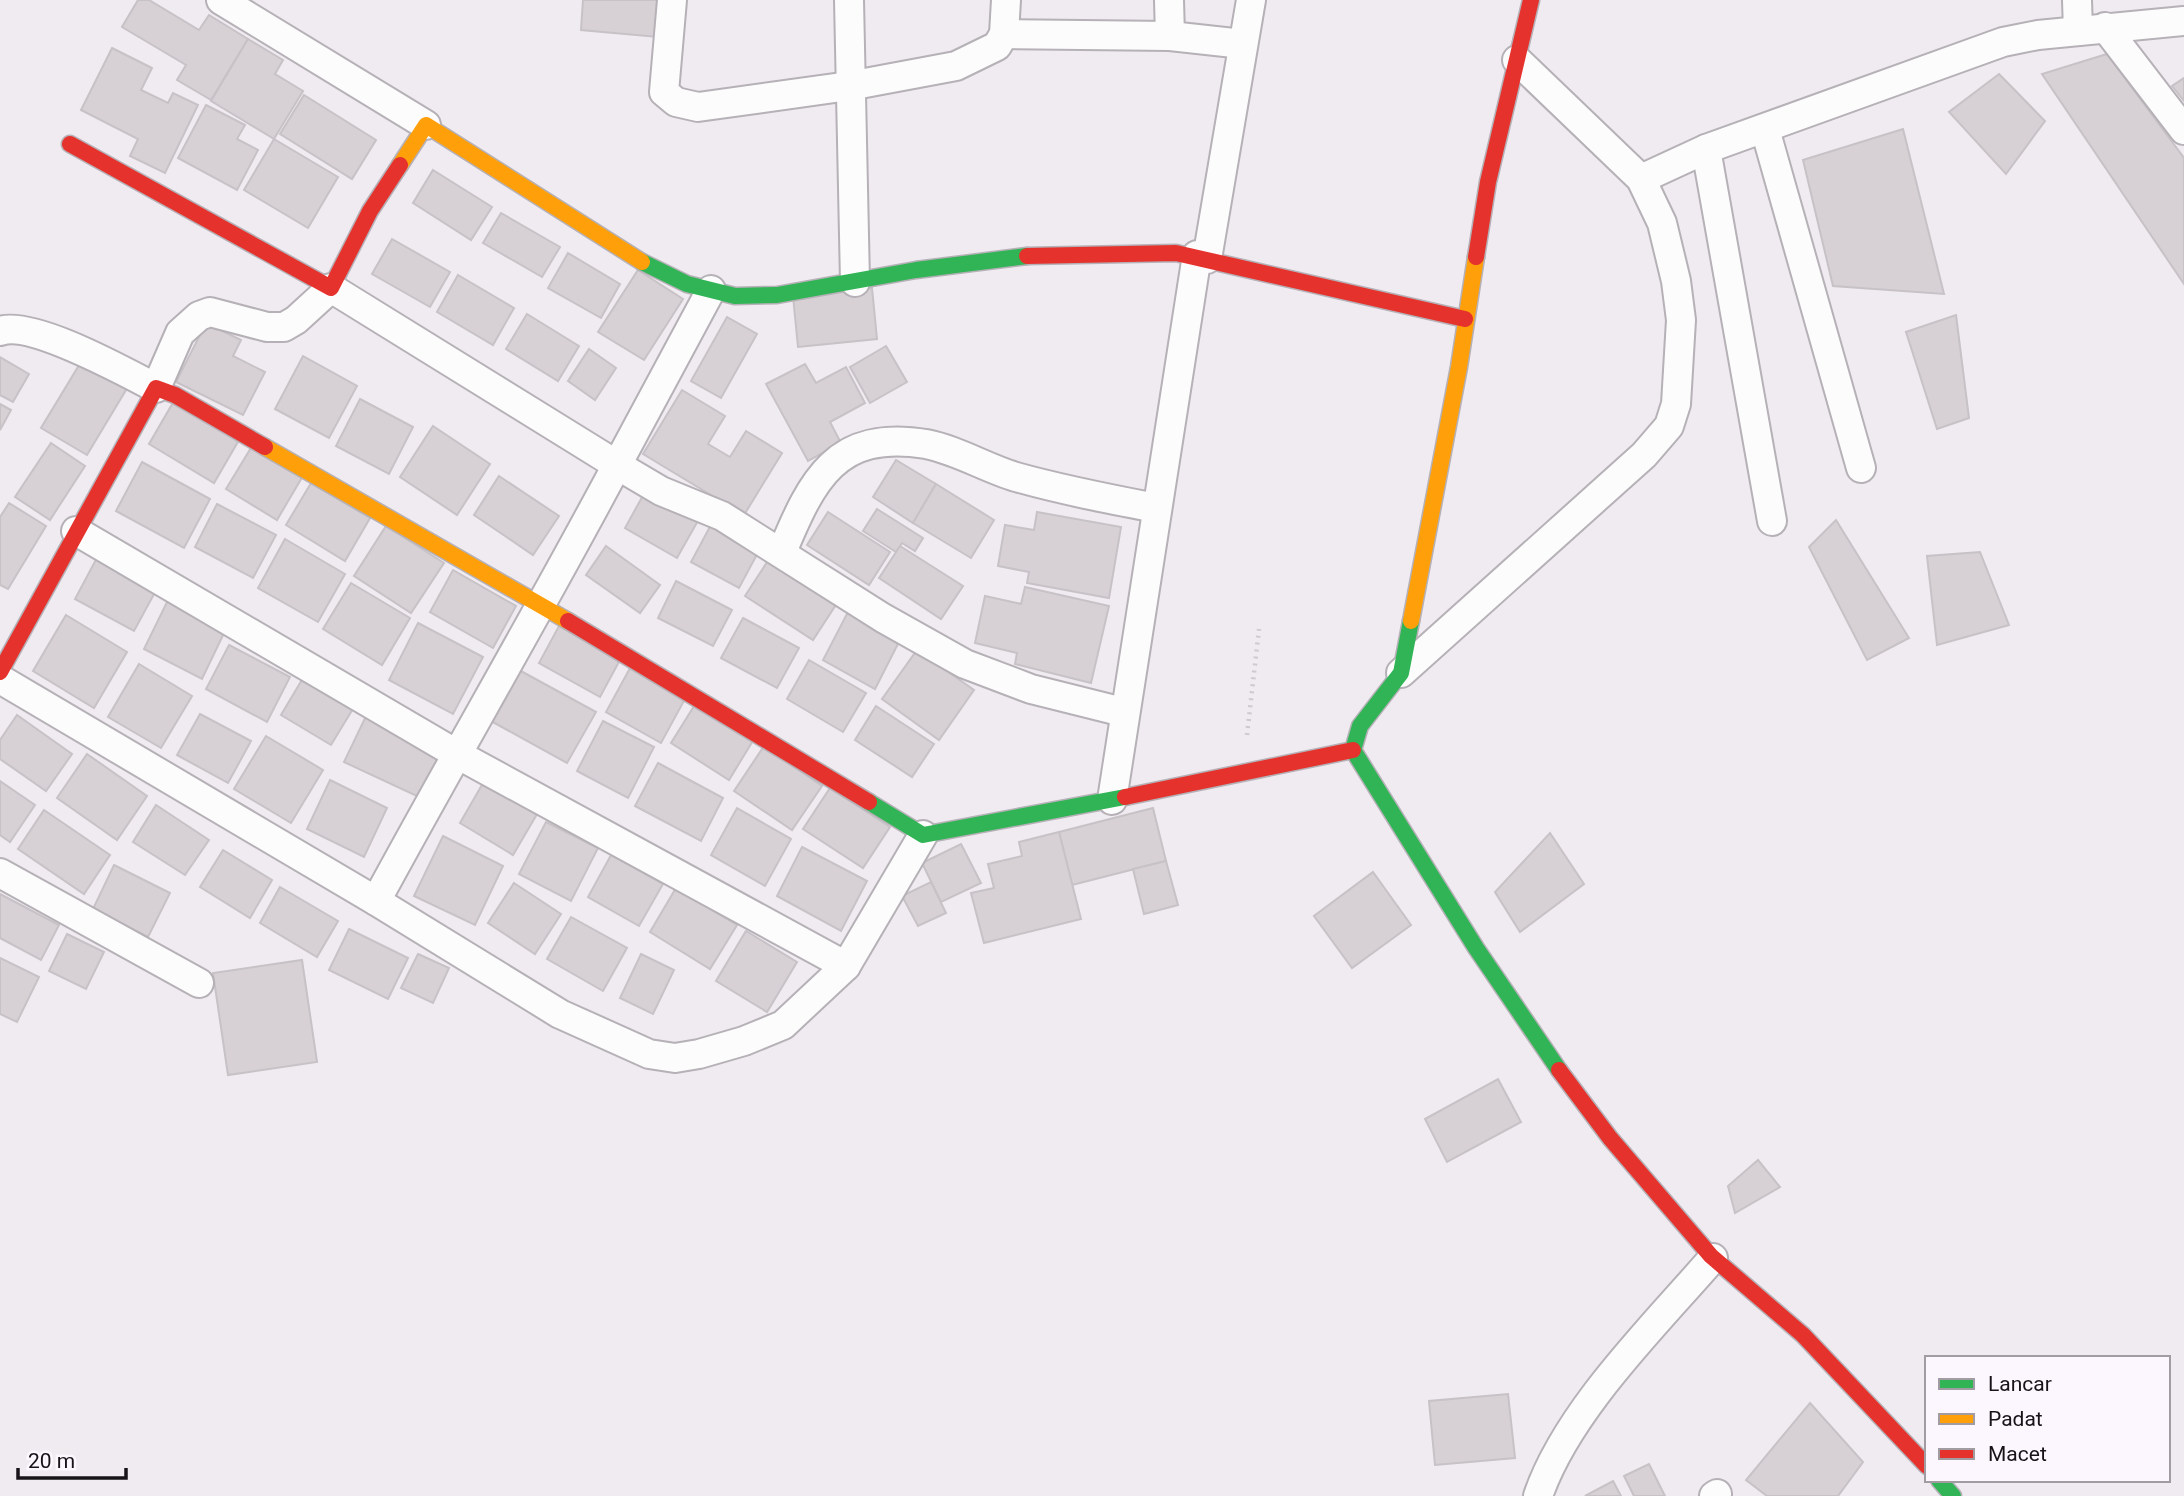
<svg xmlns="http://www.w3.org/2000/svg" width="2184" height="1496" font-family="Roboto,sans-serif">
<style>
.building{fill:#d7d1d6;stroke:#c7c2c6;stroke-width:2}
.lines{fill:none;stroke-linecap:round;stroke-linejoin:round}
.street-casing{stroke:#b5b1b6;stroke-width:32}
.fast-casing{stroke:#b5b1b6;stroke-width:19}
.slow-casing{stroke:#b5b1b6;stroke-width:19}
.jam-casing{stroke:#b5b1b6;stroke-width:19}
.path{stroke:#cdcbcd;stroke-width:4.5;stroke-dasharray:2 5;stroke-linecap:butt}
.street{stroke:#fdfcfd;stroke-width:28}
.fast{stroke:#30b455;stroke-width:16}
.slow{stroke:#ff9f0a;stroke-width:16}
.jam{stroke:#e5322d;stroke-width:16}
</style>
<rect width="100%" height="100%" fill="#f0eaf1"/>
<g class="building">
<polygon points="138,0 149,0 199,30 209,15 248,39 211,100 177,80 186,65 122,27"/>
<polygon points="583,0 661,0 658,37 581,30"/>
<polygon points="248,39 283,60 275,74 303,91 274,139 211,101"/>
<polygon points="112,48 152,68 141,90 168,103 173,93 198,105 165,173 130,156 138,139 81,110"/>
<polygon points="2107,54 2184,158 2184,284 2042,74"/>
<polygon points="1999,74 2045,121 2006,174 1949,112"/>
<polygon points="2184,78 2184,101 2172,86"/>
<polygon points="304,95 376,140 352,179 280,134"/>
<polygon points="206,105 245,125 237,139 258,150 237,190 178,158"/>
<polygon points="1903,129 1944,294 1833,286 1803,160"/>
<polygon points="274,139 338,177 308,228 244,190"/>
<polygon points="433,170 492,207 471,240 413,203"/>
<polygon points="501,213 560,247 542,277 483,243"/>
<polygon points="392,239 450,272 430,307 372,274"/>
<polygon points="568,253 620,284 601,318 548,288"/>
<polygon points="638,270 683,299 644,360 598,332"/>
<polygon points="458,275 514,308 493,345 437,312"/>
<polygon points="872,288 877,339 798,347 793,296"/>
<polygon points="527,314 579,346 558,381 506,349"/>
<polygon points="1956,315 1969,418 1937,429 1906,332"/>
<polygon points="727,317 757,334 721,398 691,381"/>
<polygon points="206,323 241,340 233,356 265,372 243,415 176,382"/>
<polygon points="886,346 907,382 870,403 850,367"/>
<polygon points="589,349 616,368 595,400 568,381"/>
<polygon points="303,356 357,386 329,438 275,409"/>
<polygon points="0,357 29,374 13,402 0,395"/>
<polygon points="84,357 129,385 87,455 41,428"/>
<polygon points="805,364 816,383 846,367 865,403 830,422 841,443 808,461 766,384"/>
<polygon points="682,390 725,416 708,444 730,457 746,431 782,453 744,515 643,454"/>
<polygon points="360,399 413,427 389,474 336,446"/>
<polygon points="174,401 239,440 214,483 149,444"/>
<polygon points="0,404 11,410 0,430"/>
<polygon points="433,426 490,464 457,515 400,477"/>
<polygon points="51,443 85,466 50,520 15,497"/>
<polygon points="254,443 304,474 277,520 226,489"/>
<polygon points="896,460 936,484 913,523 873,497"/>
<polygon points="142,462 210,499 184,548 116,511"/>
<polygon points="499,476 559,516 533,555 474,515"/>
<polygon points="311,483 370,518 345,561 286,525"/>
<polygon points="936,484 994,520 971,558 913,523"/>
<polygon points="646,490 699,519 677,558 625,528"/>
<polygon points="9,503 46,526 8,589 0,585 0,517"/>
<polygon points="217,504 276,535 253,578 195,547"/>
<polygon points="877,509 923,538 915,551 902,543 896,552 863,531"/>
<polygon points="828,512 890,552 869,585 807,545"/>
<polygon points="1037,512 1121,527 1109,598 1027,583 1029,572 998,566 1005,525 1034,530"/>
<polygon points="1836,520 1909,638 1867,660 1809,547"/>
<polygon points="713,521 761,547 739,588 691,562"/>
<polygon points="386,526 444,563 411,613 354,576"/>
<polygon points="285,539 345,574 318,622 258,588"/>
<polygon points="606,546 660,585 640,613 586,575"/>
<polygon points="900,546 963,586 941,619 879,578"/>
<polygon points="100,552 159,585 134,631 75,599"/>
<polygon points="1980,552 2009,625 1937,645 1927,556"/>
<polygon points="773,553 841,597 813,640 745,596"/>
<polygon points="453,570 516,606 493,648 430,612"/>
<polygon points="676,581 732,610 713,646 658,618"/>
<polygon points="351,583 410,618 382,665 323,629"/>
<polygon points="1025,587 1109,606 1091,683 1015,664 1017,653 975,643 985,596 1021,604"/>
<polygon points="168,600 226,629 202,679 144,649"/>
<polygon points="849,610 901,638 875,689 823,660"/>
<polygon points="66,615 127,652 94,708 33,671"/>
<polygon points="743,618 799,648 777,688 721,658"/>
<polygon points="418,623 483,657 453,714 389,680"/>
<polygon points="559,626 620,660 600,697 539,663"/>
<polygon points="229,645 290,677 267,722 206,689"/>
<polygon points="917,650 974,690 939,740 882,699"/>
<polygon points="809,660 866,693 843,732 787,699"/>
<polygon points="139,664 192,696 161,748 108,717"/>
<polygon points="630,668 685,699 661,743 606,712"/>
<polygon points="519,670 596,712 567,763 491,721"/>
<polygon points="303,678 354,707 331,745 281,715"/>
<polygon points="696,703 754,739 729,780 671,743"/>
<polygon points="876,706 934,744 912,777 855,740"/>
<polygon points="200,714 251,741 228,783 177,755"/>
<polygon points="367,714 443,751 421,798 344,762"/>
<polygon points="17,715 72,754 46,791 0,759 0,740"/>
<polygon points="603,721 654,747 628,798 577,771"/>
<polygon points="266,736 323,770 291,823 234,789"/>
<polygon points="764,746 822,786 792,830 734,791"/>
<polygon points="87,754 147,796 117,840 57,798"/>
<polygon points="658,763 723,798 701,841 635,806"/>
<polygon points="330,780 387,808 364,857 307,829"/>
<polygon points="0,781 35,805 10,842 0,835"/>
<polygon points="483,783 537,814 513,855 460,823"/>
<polygon points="830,788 890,827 863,868 803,829"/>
<polygon points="156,805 209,840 185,875 133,842"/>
<polygon points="737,808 791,839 765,886 711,855"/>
<polygon points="1153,808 1166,861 1072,885 1059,832"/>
<polygon points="44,810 110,855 84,894 18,849"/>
<polygon points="546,822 598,848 571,901 519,874"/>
<polygon points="1059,832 1081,919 984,943 971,893 994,888 988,864 1022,856 1019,842"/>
<polygon points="1550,833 1584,884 1520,932 1495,892"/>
<polygon points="443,836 503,866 475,925 414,896"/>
<polygon points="961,844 981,883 941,902 922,863"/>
<polygon points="802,847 867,881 841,931 777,896"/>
<polygon points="223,850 272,880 250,918 200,887"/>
<polygon points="611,855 663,884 639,926 588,897"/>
<polygon points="1166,861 1178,905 1144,914 1133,869"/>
<polygon points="114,865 170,893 148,937 93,909"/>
<polygon points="1373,872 1411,925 1352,968 1314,916"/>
<polygon points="931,882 946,913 918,926 902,896"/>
<polygon points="514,883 561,914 535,954 488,923"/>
<polygon points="280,887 338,921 317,957 260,923"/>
<polygon points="676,888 737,925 710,969 650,932"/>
<polygon points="0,894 59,925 41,960 0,938"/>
<polygon points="571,917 627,948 603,991 547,959"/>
<polygon points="349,929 408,958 388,999 329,970"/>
<polygon points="746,931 797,962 767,1012 716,981"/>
<polygon points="67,934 104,952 86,989 49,971"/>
<polygon points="418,954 449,968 433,1003 401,988"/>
<polygon points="641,954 674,970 653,1014 620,998"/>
<polygon points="0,958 39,977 17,1022 0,1014"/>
<polygon points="302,960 317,1062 228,1075 213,973"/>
<polygon points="1498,1079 1521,1122 1447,1162 1425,1119"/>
<polygon points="1758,1160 1780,1187 1735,1213 1728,1186"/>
<polygon points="1508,1394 1515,1458 1435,1465 1429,1401"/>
<polygon points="1810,1403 1863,1462 1838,1496 1767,1496 1746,1480"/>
<polygon points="1649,1464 1665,1496 1634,1496 1624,1476"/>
<polygon points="1613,1481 1621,1496 1585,1496"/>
</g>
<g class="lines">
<g class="street-casing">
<g id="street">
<polyline points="221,0 426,125"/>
<polyline points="672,0 664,92 676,102 698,107 849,86 956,66 997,46 1004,34 1006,0"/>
<polyline points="849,0 855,282"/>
<polyline points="1169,0 1170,36"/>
<polyline points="2077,0 2078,31"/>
<polyline points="2105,27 2184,130"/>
<polyline points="1004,34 1170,36 1243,44"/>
<polyline points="1765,129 1861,468"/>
<polyline points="1706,149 1772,521"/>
<polyline points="1641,179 1706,149 2003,42 2038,35 2184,21"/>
<polyline points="1207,259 1251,0"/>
<path d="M0,331c32,-11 125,41 156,57l24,-55 19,-17 11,-4 57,15h17l12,-7 35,-32 286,177 94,-175"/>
<polyline points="76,531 455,753 846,966"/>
<path d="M782,552c30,-72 54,-123 144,-108 31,6 60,24 90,33 46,13 93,22 140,31"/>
<polyline points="1401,673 1644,455 1669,426 1676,404 1681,320 1676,281 1662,223 1641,179 1517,60"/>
<polyline points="0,679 376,901 560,1014 649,1054 675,1058 699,1054 744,1041 783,1025 846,966 923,835"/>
<polyline points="1112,800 1197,255"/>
<polyline points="0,873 199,983"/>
<path d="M376,901c79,-146 163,-289 241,-436l44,26 61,25 161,102 82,46 66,25 92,23"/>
<path d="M1538,1496c29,-85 116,-170 175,-238"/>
<polyline points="1714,1496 1717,1494"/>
</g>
</g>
<g class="fast-casing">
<g id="fast">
<polyline points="642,262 687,284 735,296 777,295 916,270 1027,256"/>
<polyline points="1411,621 1401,673 1360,726 1353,750 1476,948 1559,1070"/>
<polyline points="869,802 923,835 1125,797"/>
<polyline points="1939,1480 1953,1496"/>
</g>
</g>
<g class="slow-casing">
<g id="slow">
<polyline points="400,165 426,125 642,262"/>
<polyline points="265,447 568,621"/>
<polyline points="1411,621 1459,367 1476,257"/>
</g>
</g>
<g class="jam-casing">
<g id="jam">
<polyline points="70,144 331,288 370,211 400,165"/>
<polyline points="1027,256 1176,253 1465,319"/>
<polyline points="1476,257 1488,182 1531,0"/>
<polyline points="568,621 869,802"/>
<polyline points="0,672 156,388 175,395 265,447"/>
<polyline points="1125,797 1353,750"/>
<polyline points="1559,1070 1610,1138 1711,1256 1803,1335 1927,1466"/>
</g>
</g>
<polyline class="path" points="1247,735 1259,629"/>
<use href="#street" class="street"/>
<use href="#fast" class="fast"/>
<use href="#slow" class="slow"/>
<use href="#jam" class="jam"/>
</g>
<rect x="1925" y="1356" width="245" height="126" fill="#fcf6fe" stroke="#a09ca2" stroke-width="2"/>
<rect x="1939" y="1379" width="35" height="10" fill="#30b455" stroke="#a09ca2" stroke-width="2"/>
<text x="1988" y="1391" font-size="21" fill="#171418">Lancar</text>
<rect x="1939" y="1414" width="35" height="10" fill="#ff9f0a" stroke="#a09ca2" stroke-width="2"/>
<text x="1988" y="1426" font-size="21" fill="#171418">Padat</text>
<rect x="1939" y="1449" width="35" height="10" fill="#e5322d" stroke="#a09ca2" stroke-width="2"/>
<text x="1988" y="1461" font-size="21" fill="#171418">Macet</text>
<path d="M18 1468v10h108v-10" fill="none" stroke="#171418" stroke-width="3.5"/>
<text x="28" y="1468" font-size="21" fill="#171418" stroke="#fcf6fe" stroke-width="5" paint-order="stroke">20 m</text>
</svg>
